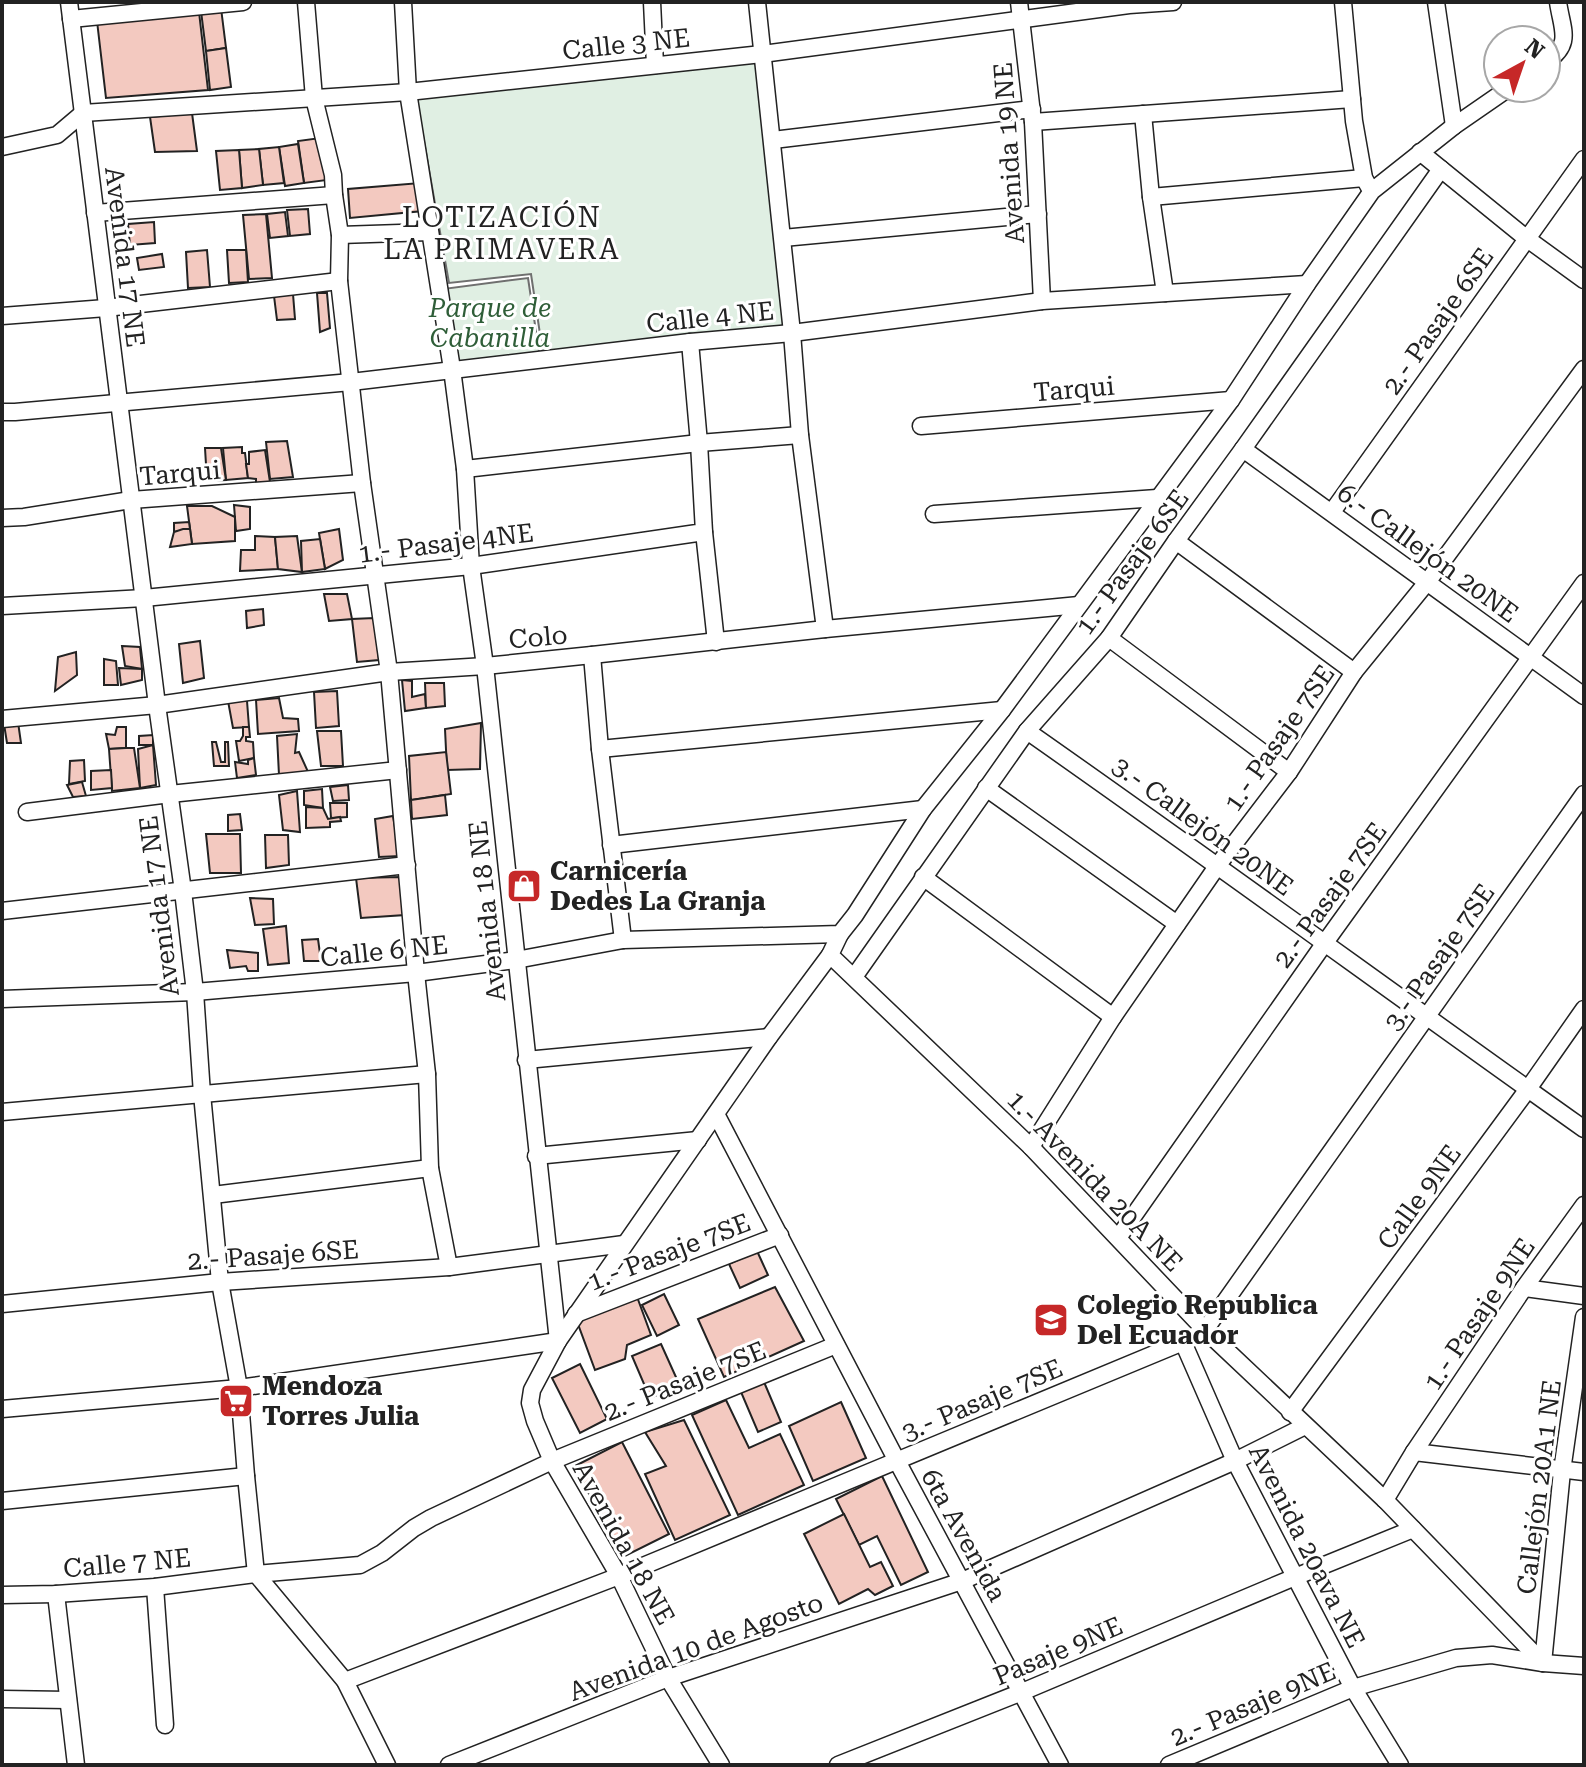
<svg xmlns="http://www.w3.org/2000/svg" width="1586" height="1767" font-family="'Roboto Serif',serif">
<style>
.green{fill:#e0efe3;stroke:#6f6f6f;stroke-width:2}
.building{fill:#f3c9c0;stroke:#222;stroke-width:2}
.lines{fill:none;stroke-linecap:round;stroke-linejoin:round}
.street-casing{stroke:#222;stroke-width:19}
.street{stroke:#fff;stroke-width:16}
.labels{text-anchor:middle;stroke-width:6;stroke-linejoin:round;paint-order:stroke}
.street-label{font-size:26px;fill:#222;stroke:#fff}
.park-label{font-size:26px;font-style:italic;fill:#2f5e38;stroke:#fff}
.poi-label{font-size:26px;font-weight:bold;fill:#222;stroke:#fff;text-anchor:start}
.neighbourhood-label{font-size:28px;letter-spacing:2px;fill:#222;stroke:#fff}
</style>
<rect width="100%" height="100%" fill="#fff"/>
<g class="green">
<polygon points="758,58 792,337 543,354 531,274 449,283 416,96"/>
<polygon points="528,278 540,358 455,364 443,289"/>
</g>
<g class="building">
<polygon points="221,8 226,48 206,51 201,11"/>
<polygon points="199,12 208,90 106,98 97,21"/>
<polygon points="226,48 231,87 210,90 206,51"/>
<polygon points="192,113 197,151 155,152 150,117"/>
<polygon points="320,138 327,180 304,183 298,141"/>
<polygon points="298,144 304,183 285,186 279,147"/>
<polygon points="279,147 284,183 263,185 259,149"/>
<polygon points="259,149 263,185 242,188 239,150"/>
<polygon points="239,150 242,188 220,190 216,151"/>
<polygon points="420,183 423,211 350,218 348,189"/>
<polygon points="308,209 310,234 290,236 287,210"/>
<polygon points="285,212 288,236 270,238 267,214"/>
<polygon points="266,214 272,278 249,279 243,215"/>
<polygon points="154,222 155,243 130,245 128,224"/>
<polygon points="207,250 210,287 188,288 186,252"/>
<polygon points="227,250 246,250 248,282 229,283"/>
<polygon points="162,254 164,267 139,270 137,258"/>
<polygon points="317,293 327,293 330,328 320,332"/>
<polygon points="293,294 295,319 277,320 274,296"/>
<polygon points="287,441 293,477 270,479 266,442"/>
<polygon points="242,447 242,453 245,453 248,478 226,480 223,448"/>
<polygon points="205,448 221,448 226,480 207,481"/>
<polygon points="265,450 270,482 256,484 256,479 248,478 246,464 249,464 249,452"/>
<polygon points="234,505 250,507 250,529 236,531"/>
<polygon points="187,506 212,506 235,517 235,541 192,544"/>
<polygon points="189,522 190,529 174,532 174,523"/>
<polygon points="183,529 190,529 192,544 170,547 174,532"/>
<polygon points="339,529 343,560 325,569 319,533"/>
<polygon points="255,536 275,537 278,569 240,571 241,550 255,550"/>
<polygon points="297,536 302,572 278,569 275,537"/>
<polygon points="320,539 325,569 302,572 301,541"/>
<polygon points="324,594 347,594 352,619 329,621"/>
<polygon points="263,609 264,625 247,628 246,611"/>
<polygon points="374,618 379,660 357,662 352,619"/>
<polygon points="200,641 204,678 183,683 179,644"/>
<polygon points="122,646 140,647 142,669 125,666"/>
<polygon points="76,652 77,675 55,691 58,657"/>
<polygon points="104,659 116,661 118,685 104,685"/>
<polygon points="119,668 142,669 142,680 121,685"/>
<polygon points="402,680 412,681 412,697 425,694 426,708 405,711"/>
<polygon points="425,683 444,683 445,706 426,708"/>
<polygon points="337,691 339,726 316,728 314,692"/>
<polygon points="279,698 283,718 298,719 299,731 258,734 256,700"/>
<polygon points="228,701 247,701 249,727 233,728"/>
<polygon points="18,722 21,743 7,743 4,724"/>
<polygon points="481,723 480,769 447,770 445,729"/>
<polygon points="117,727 126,727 126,748 109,749 106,734 115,735"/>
<polygon points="243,727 249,727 250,737 246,737 246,741 253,742 254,758 239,761 236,741 240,741 243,736"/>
<polygon points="317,731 341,731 343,766 321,766"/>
<polygon points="297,734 295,753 299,752 309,774 279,775 277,736"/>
<polygon points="153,735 153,745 139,745 139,736"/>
<polygon points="212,742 216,742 221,762 225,762 225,742 228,742 229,766 214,766"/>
<polygon points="153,745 156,785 140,788 138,749"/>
<polygon points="126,748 134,748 140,788 112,791 109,749"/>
<polygon points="446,752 451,794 411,800 409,756"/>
<polygon points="254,758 256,775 237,778 235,762 248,764 248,760"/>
<polygon points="84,760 85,781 69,784 70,761"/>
<polygon points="111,770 112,788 91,790 91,771"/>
<polygon points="82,782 86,796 73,797 67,785"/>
<polygon points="348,785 349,800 333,801 330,787"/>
<polygon points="322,789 323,808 304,805 304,791"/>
<polygon points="297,791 300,832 283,830 279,795"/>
<polygon points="445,795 447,815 412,819 411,800"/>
<polygon points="330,803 347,803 347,817 331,818"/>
<polygon points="306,807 323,808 328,819 340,817 341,821 330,822 330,827 306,828"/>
<polygon points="240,814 242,830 228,831 228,815"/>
<polygon points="393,816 400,856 379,857 375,819"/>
<polygon points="206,834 240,834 241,873 210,873"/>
<polygon points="265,835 288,835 289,865 266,868"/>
<polygon points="401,877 405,915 361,918 356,878"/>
<polygon points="250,898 273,899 274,924 255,925"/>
<polygon points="286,926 289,963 268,965 263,929"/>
<polygon points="318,939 321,961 304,961 302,940"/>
<polygon points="227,950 258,953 258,971 248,971 246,966 230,968"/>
<polygon points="757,1251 768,1275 740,1288 729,1264"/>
<polygon points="775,1287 804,1341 724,1377 698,1319"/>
<polygon points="636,1294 651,1335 627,1345 625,1359 595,1370 575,1316"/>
<polygon points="664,1294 679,1325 657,1336 642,1305"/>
<polygon points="661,1344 680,1386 650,1398 632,1356"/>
<polygon points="580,1364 607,1419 580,1433 552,1378"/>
<polygon points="764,1382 781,1422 758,1432 741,1392"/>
<polygon points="726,1400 749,1448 780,1434 804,1485 738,1515 692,1415"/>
<polygon points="841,1402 866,1458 813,1481 789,1426"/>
<polygon points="684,1420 730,1515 675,1540 645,1474 666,1466 645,1432"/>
<polygon points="622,1442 669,1534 621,1558 575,1466"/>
<polygon points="882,1476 928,1572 901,1585 877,1536 859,1545 836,1499"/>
<polygon points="844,1514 870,1567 881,1562 893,1586 875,1595 868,1589 839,1604 804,1534"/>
</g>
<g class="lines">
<g class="street-casing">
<g id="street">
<polyline points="69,2 157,705 183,891 195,992 202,1094 220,1282 239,1388 246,1476 256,1574 345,1681 387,1765"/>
<polyline points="306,2 314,98 333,175 334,195 340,235 339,281 362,483 389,672 416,973 427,1074 430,1168 449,1267"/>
<polyline points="403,2 408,92 452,369 465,469 471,566 485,666 558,1341"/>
<polyline points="652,2 655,65"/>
<polyline points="757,2 792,333 800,435 825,629"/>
<polyline points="1019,2 1033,122 1042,301"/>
<polyline points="1343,2 1354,121 1364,178 1369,187"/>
<polyline points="1436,2 1454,126"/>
<polyline points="71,19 243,2"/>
<path d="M1546,62c27,-18 16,-32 12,-60"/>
<polyline points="1143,114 1151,197 1165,293"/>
<polyline points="1033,122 1352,99"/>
<polyline points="773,140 1032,109"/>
<polyline points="2,147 57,135 83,113 408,92 762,54 1129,5 1173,2"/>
<polyline points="1420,152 1526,238 1584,280"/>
<polyline points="1151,197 1364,178"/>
<polyline points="95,213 334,195"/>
<polyline points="340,235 430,232"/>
<polyline points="783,238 1038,214"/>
<polyline points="2,316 106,308 339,281"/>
<polyline points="2,412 15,412 351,382 690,342 792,333 1042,301 1307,284"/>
<polyline points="921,426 1231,400"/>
<polyline points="1243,449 1584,696"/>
<polyline points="465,469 699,443 800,435"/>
<polyline points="1332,512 1584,159"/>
<polyline points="934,514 1157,498"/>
<polyline points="2,518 24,517 131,500 362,483"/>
<polyline points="704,532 716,642"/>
<polyline points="1176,541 1354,672"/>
<polyline points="2,606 144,598 471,566 704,532 699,443 690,342"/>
<polyline points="1109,638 1289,772"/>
<polyline points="592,655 600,749 623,940"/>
<polyline points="2,719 157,705 389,672 485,666 592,655 825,629 1079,605"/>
<path d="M1027,731c187,131 371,266 557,398"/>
<polyline points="600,749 1002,710"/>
<polyline points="986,788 1177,924"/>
<polyline points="27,812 170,794 398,770"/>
<polyline points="611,845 923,809"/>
<polyline points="923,877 1113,1017"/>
<polyline points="2,911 407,865"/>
<polyline points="840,934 830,955 1031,1147 1205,1330 1385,1500 1543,1663"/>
<polyline points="854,977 1027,731 1109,638 1176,541 1243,449 1441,169"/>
<polyline points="2,999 195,992 416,973 516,960 623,940 840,934 855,915 923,809 1002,710 1231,400 1307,284 1372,191 1454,126 1509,88"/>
<polyline points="526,1060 769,1037"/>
<polyline points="2,1112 427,1074"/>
<polyline points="716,1114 897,1461 1060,1765"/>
<polyline points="1031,1147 1113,1017 1218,865 1289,772 1354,672 1428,581 1584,369"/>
<polyline points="536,1156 698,1140"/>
<polyline points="213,1195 430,1168"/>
<polyline points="1118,1238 1324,944 1584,583"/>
<polyline points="1524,1288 1584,1296"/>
<polyline points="2,1304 220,1282 449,1267 624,1244"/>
<polyline points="576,1314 780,1235"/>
<polyline points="1183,1342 1235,1461 1353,1688 1400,1765"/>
<polyline points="2,1409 239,1388 558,1341"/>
<polyline points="1290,1412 1528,1089 1584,1009"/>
<polyline points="1414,1452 1524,1288 1584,1205"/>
<polyline points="1385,1500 1414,1452 1584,1472"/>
<polyline points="2,1501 246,1476"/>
<polyline points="155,1587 165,1725"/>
<polyline points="56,1594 76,1765"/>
<polyline points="2,1595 56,1594 155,1587 256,1574 360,1565 382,1553 414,1528 431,1518 552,1461 836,1345"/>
<polyline points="1543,1663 1562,1471 1584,1317"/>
<polyline points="345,1681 619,1576 1183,1342 1205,1330 1584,794"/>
<polyline points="2,1699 68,1700"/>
<polyline points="449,1765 668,1678 962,1581 1235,1461 1305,1426"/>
<polyline points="721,1765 668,1678 619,1576 552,1461 535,1421 530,1403 532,1390 558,1341 769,1037 830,955"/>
<polyline points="838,1765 1022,1692 1295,1577 1413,1529"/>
<polyline points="1169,1765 1353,1688 1456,1658 1492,1655 1543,1663 1584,1666"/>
</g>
</g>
<use href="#street" class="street"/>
</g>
<defs>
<g id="shop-square" transform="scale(1.8)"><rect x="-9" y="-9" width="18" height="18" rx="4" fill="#c62828" stroke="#fff"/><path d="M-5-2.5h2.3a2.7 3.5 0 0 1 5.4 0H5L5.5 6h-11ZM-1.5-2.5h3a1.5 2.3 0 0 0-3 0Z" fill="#fff"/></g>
<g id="school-square" transform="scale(1.8)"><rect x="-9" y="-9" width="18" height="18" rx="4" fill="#c62828" stroke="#fff"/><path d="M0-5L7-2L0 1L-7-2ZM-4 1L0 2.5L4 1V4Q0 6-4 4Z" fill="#fff"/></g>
<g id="supermarket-square" transform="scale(1.8)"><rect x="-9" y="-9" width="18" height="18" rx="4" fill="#c62828" stroke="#fff"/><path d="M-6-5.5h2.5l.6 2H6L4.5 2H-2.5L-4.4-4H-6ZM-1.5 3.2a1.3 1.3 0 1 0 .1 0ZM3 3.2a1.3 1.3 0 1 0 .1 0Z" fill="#fff"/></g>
</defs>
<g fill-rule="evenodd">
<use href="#shop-square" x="524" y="886"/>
<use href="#school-square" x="1051" y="1320"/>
<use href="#supermarket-square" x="236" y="1401"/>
</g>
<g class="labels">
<g class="street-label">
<text transform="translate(626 44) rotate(-6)" y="9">Calle 3 NE</text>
<text transform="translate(1009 153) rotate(-94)" y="9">Avenida 19 NE</text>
<text transform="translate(125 257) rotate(83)" y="9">Avenida 17 NE</text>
<text transform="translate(710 317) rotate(-6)" y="9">Calle 4 NE</text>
<text transform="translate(1438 321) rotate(-55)" y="9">2.- Pasaje 6SE</text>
<text transform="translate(1074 389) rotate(-5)" y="9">Tarqui</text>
<text transform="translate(180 473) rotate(-5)" y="9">Tarqui</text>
<text transform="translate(446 543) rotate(-7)" y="9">1.- Pasaje 4NE</text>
<text transform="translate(1428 553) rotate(36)" y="9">6.- Callejón 20NE</text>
<text transform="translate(1132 562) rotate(-54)" y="9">1.- Pasaje 6SE</text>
<text transform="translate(538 637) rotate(-5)" y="9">Colo</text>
<text transform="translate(1279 738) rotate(-55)" y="9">1.- Pasaje 7SE</text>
<text transform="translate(1203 826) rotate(36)" y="9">3.- Callejón 20NE</text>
<text transform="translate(1330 895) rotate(-54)" y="9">2.- Pasaje 7SE</text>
<text transform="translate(159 906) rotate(-97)" y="9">Avenida 17 NE</text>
<text transform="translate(487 911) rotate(-96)" y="9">Avenida 18 NE</text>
<text transform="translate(384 951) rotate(-6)" y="9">Calle 6 NE</text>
<text transform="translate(1439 957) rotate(-55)" y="9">3.- Pasaje 7SE</text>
<text transform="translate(1095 1181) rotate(46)" y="9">1.- Avenida 20A NE</text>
<text transform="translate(1419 1197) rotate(-54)" y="9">Calle 9NE</text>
<text transform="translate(669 1252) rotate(-21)" y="9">1.- Pasaje 7SE</text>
<text transform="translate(273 1255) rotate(-4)" y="9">2.- Pasaje 6SE</text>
<text transform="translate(1479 1314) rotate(-56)" y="9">1.- Pasaje 9NE</text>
<text transform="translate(685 1381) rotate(-22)" y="9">2.- Pasaje 7SE</text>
<text transform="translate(982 1400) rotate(-23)" y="9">3.- Pasaje 7SE</text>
<text transform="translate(1539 1487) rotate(-83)" y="9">Callejón 20A1 NE</text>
<text transform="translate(964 1535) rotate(61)" y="9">6ta Avenida</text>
<text transform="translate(624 1543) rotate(61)" y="9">Avenida 18 NE</text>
<text transform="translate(1307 1546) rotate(63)" y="9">Avenida 20ava NE</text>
<text transform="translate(127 1563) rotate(-5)" y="9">Calle 7 NE</text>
<text transform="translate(696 1647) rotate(-20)" y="9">Avenida 10 de Agosto</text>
<text transform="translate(1058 1651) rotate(-23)" y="9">Pasaje 9NE</text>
<text transform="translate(1253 1704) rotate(-23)" y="9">2.- Pasaje 9NE</text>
</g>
<g class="park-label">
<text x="490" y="317">Parque de<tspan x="490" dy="30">Cabanilla</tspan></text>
</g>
<g class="poi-label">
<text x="550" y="880">Carnicería<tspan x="550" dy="30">Dedes La Granja</tspan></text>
<text x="1077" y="1314">Colegio Republica<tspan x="1077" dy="30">Del Ecuador</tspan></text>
<text x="262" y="1395">Mendoza<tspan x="262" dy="30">Torres Julia</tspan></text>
</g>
<g class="neighbourhood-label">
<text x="502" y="227">LOTIZACIÓN<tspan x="502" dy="32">LA PRIMAVERA</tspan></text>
</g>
</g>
<rect width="1586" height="1767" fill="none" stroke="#222222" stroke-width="8"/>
<g transform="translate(1522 64) rotate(40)"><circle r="38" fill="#ffffff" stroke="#a7a7a7" stroke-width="2"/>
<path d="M0-6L14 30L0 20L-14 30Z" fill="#c62828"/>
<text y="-12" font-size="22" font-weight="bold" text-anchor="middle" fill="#222222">N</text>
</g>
</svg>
